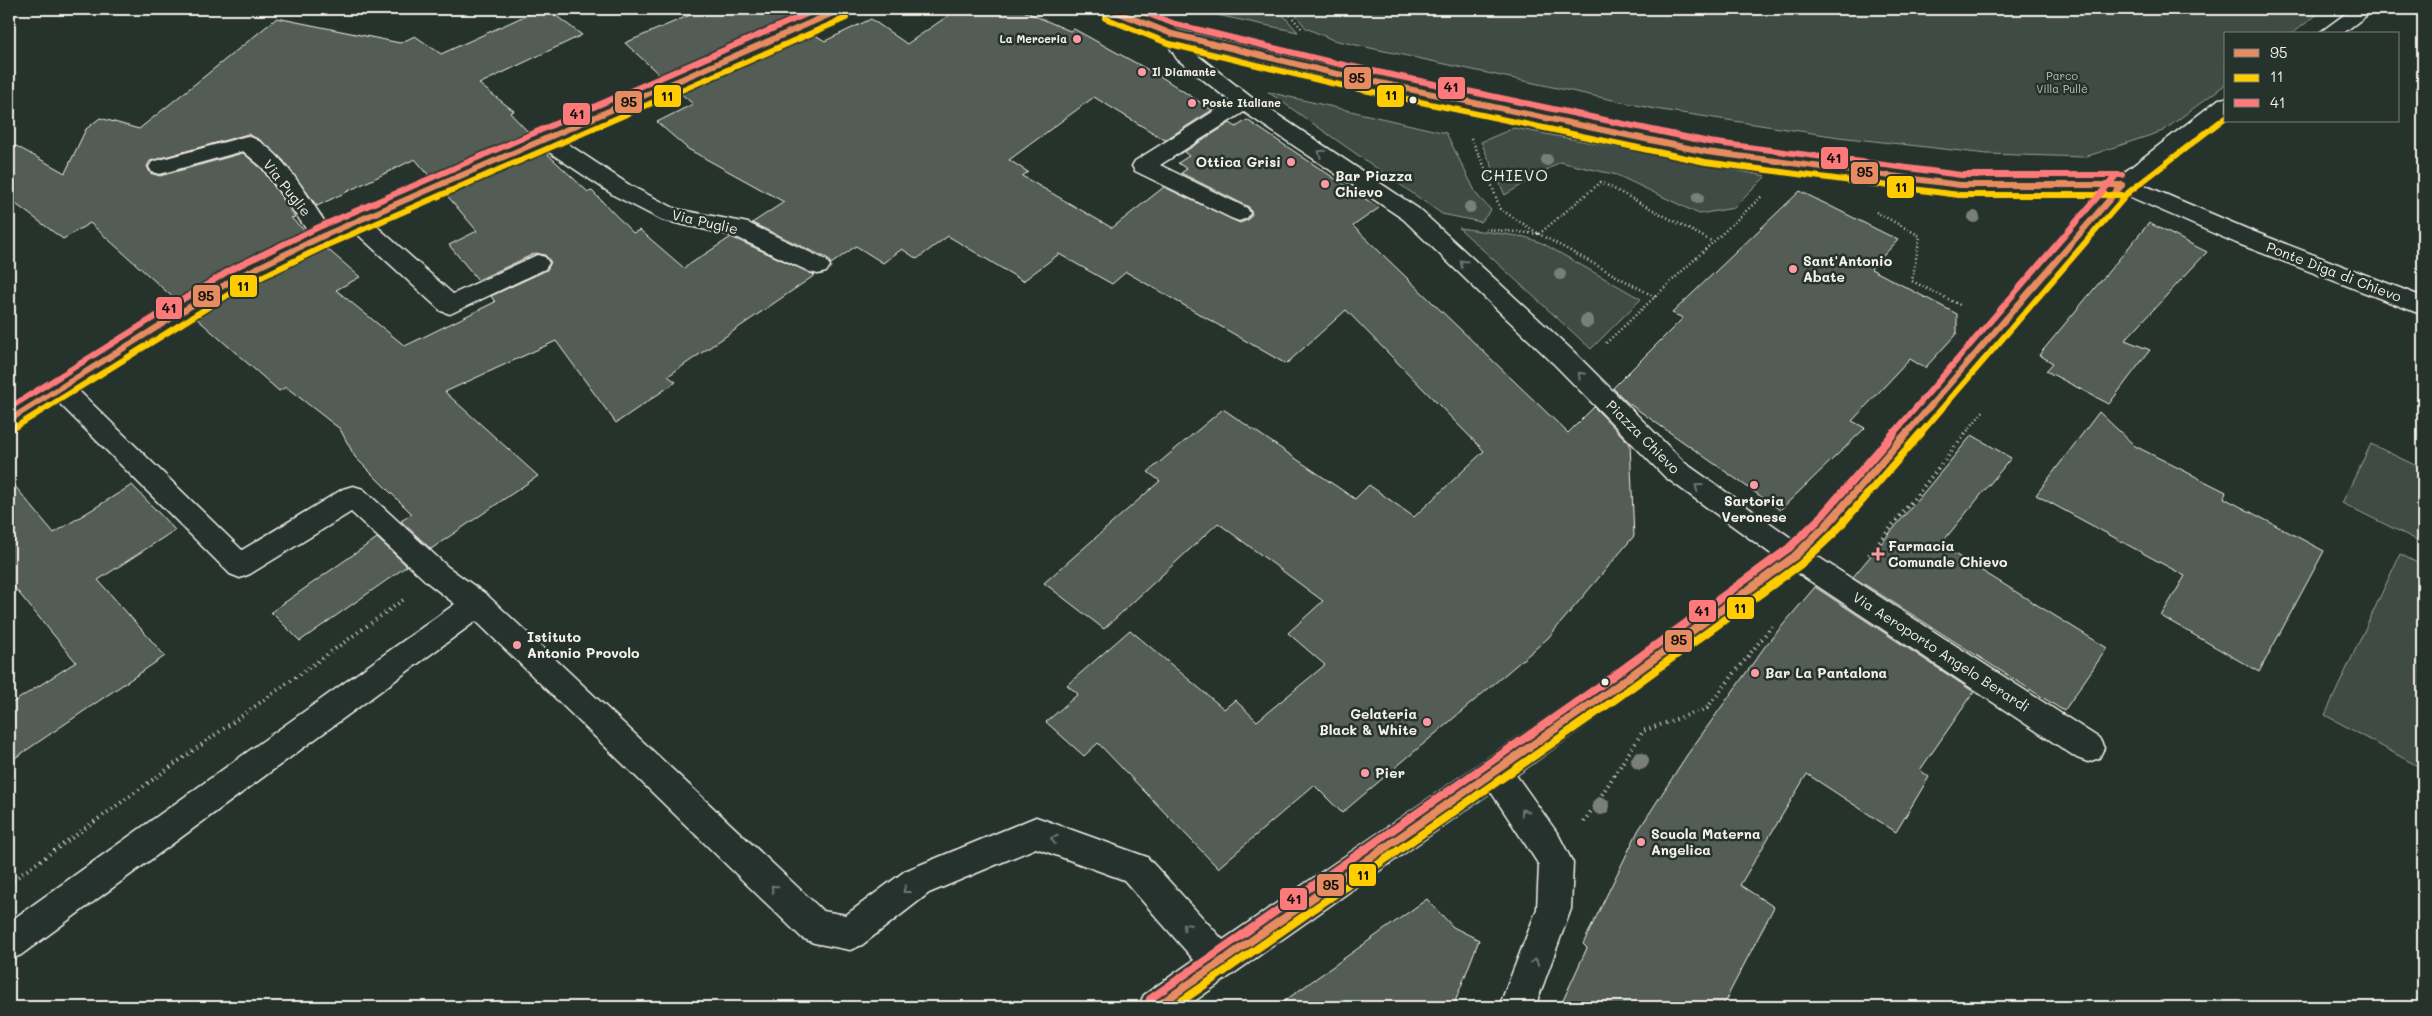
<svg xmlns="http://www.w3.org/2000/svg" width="2432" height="1016" font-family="Mali,sans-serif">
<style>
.green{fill:#414b45;stroke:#9a9e96}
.building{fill:#525c55;stroke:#f4f1e8}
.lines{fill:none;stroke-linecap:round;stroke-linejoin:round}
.minor-casing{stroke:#f4f1e8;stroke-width:3}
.path-far1{stroke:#f4f1e8;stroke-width:2.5;stroke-dasharray:1 3;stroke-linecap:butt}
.path{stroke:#f4f1e8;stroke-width:4;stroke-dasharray:1 4.5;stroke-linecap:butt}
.minor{fill:#26332d;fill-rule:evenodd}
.bus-1-far1-casing{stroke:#26332d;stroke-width:9}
.bus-1-casing{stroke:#26332d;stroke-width:12}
.bus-2-far1-casing{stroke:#26332d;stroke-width:9}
.bus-2-casing{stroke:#26332d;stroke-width:12}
.bus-3-far1-casing{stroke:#26332d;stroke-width:9}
.bus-3-casing{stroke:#26332d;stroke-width:12}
.bus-1-far1{stroke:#e68c60;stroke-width:6}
.bus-1{stroke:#e68c60;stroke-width:8}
.bus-2-far1{stroke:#fc0;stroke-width:6}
.bus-2{stroke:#fc0;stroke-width:8}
.bus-3-far1{stroke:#fe7a7a;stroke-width:6}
.bus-3{stroke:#fe7a7a;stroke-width:8}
.tree{fill:#7a8079}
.oneway{stroke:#6e766e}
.poi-dot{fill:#ff9aa2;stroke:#26332d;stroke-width:2}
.bus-dot{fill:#f4f1e8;stroke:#26332d;stroke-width:2}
.labels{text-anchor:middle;stroke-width:5;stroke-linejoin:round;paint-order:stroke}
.far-poi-label{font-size:11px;font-weight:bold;fill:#f4f1e8;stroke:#26332d;text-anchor:start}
.far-park-label{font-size:11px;fill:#bebfb7;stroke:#26332d}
.poi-label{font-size:14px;font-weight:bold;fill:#f4f1e8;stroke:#26332d;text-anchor:start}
.street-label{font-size:14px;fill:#f4f1e8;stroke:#26332d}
.quarter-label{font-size:16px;letter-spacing:1px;fill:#f4f1e8;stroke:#26332d}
.line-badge{stroke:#26332d;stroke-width:2}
.pale-badge-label{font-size:14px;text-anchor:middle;font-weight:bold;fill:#111}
</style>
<rect width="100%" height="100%" fill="#26332d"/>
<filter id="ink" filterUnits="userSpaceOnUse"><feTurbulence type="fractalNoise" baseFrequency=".02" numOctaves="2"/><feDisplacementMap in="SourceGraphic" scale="10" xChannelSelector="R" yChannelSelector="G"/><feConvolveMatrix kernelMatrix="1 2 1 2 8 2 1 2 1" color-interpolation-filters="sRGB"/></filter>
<g filter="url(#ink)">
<g class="green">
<polygon points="1190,9 1278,9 1298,32 1198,11"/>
<polygon points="1291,9 2324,9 2292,34 2226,34 2226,84 2163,131 2085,157 1987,154 1839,137 1655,109 1333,40 1306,28"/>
<polygon points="1268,92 1446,133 1477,195 1491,210 1481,222 1442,214"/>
<polygon points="1514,128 1766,176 1734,208 1699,214 1617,175 1560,162 1505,195 1481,142"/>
<polygon points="1459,228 1525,237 1542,243 1641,299 1591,349"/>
<polygon points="2371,444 2423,469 2423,543 2342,503"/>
<polygon points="2400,554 2423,566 2423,769 2325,715"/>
</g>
<g class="building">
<polygon points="540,9 547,9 582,35 479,84 514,111 510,113 531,135 431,178 415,159 317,206 283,160 260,140 248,134 150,161 147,166 150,173 160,176 243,153 262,169 295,217 291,218 306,232 225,271 177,301 90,223 63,239 9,199 9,142 65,173 86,129 100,118 139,129 277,18 400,43 415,36 441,54"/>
<polygon points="704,9 773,9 793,21 663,78 625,43"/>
<polygon points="958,9 1019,9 1070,31 1074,29 1163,78 1212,110 1165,140 1094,97 1009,160 1028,172 1022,176 1112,228 1164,187 1240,223 1248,220 1252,214 1249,207 1181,173 1187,169 1178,163 1189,156 1184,152 1230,123 1236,127 1247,120 1379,208 1353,226 1568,433 1594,407 1630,444 1634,536 1548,638 1342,813 1314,785 1218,868 1098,743 1084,756 1046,722 1078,694 1067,685 1130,630 1224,709 1235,700 1257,721 1325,665 1288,633 1323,601 1218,523 1104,629 1044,583 1160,481 1148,472 1223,409 1355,499 1369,485 1414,517 1484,451 1346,310 1286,364 1126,272 1112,284 1059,254 1023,281 948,236 917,259 902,249 883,263 856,246 831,264 827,258 752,223 784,202 688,149 657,122 693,104 678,91 810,32 825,41 871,19 907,44"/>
<polygon points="543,150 588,192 592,191 633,233 640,230 684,268 731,237 815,275 668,376 676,382 616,423 556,341 445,392 538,476 431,549 401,521 412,514 355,457 340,429 286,387 279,391 195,317 243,287 325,247 360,277 336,290 405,346 495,302 491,296 547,270 551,262 545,255 536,253 478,280 449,245 477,231 445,193"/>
<polygon points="1800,191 1898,240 1871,269 1957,314 1957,333 1925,368 1910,359 1852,421 1865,428 1780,510 1628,403 1613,388 1683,318 1672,313"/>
<polygon points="2149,223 2207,252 2125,340 2150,350 2109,404 2046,371 2053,363 2039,355"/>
<polygon points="2099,412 2135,446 2226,492 2224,498 2324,551 2259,672 2161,616 2185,576 2036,495"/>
<polygon points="1972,435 2011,458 1940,545 2107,648 2064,711 1853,577"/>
<polygon points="9,479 54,533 132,485 175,530 98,580 165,656 9,762 9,705 76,662 9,581"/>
<polygon points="377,538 407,566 300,641 271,612"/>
<polygon points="1815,587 1974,692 1920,770 1929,777 1896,832 1807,774 1740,885 1774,907 1722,1007 1560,1007 1587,948 1583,944 1638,831 1687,755 1766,645"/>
<polygon points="1427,899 1453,927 1479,940 1453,1007 1276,1007"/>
</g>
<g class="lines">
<g class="minor-casing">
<g id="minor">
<path d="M826,9h26l-3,4 -287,127 69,46 45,23 72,14 78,37 4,6 -4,6 -8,2 -8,-2 -76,-36 -72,-16 -47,-24 -72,-48 -170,75 80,71 84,-39 8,2 4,6 -4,6 -95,45 -9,-3 -87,-80 -112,54 -165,104 165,161 101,-61 10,-3 10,3 85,78 39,28 336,316 23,4 59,-44 131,-54 111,40 76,83 373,-256 178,-128 -109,-79 -110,-112 -152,-146 -159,-107 -84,53 87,43 3,5 -3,5 -8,3 -8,-3 -96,-47 -3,-5 3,-5 95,-60 -53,-42 -13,-21 -62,-25 -3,-4h27l53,21 154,37 374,78 253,33h157l102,-79 7,-1v17l-87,68 113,48 171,66v18l-187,-72 -110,-48 -291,340 -20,20 284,183 5,10 -5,10 -11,4 -11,-4 -282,-187 -177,131 -102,73 42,59 15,29 -2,46 -36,98h-36l38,-98 2,-44 -48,-73 -305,215h-48l6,-12 50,-35 -70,-80 -88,-32 -107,45 -67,52 -12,5 -36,-7 -12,-5 -326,-317 -455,334 -12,5v-38l446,-318 -27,-21 -77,-71 -101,62 -10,4 -10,-4 -172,-172 -40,25 -9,3v-23l217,-134 83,-40 -46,-65 -20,-17 -83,23 -8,-2 -3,-5 3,-5 95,-26c32,8 62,63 80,89zM1188,44l145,35 374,80 253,33h143l-288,327 -21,21 -109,-77 -112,-112 -154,-142 -168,-112 -59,-46z"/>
<polygon points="2352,9 2375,9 2342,34 2318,34"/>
</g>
</g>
<g class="path-far1">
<polyline points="1285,9 1302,29"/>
<polyline points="1471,138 1488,174 1500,209 1539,234 1484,229"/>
<polyline points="1876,212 1920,236 1912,281 1962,306"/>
<polyline points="1655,297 1539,234 1601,182 1713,242"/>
<polyline points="1606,343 1763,195"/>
<polyline points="1965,434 1985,409"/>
</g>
<g class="path">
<polyline points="1869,555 1966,433"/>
<polyline points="1584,822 1643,731 1707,708 1772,626"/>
<polyline points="9,883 403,600"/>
</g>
<use href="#minor" class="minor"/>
<g class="bus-1-far1-casing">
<g id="bus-1-far1">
<polyline points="1109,9 1172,34 1333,73 1707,152 1960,185 2122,185"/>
<polyline points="9,420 234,279 323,236 842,9"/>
<polyline points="1906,434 2122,185"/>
</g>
</g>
<g class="bus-1-casing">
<polyline id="bus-1" points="1156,1007 1607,693 1795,556 1825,527 1907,433"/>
</g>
<g class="bus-2-far1-casing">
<g id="bus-2-far1">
<polyline points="1105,18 1170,44 1331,83 1705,162 1959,195 2122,195"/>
<polyline points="14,428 239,288 327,245 846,18"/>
<polyline points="1920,434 2129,192 2226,117"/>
</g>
</g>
<g class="bus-2-casing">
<polyline id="bus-2" points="1173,1007 1613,701 1801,564 1833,534 1921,433"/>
</g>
<g class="bus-3-far1-casing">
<g id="bus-3-far1">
<polyline points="1135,9 1175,24 1335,63 1709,142 1961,175 2122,175"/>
<polyline points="9,408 230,270 319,227 818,9"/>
<polyline points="1893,434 2114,178"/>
</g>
</g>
<g class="bus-3-casing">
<polyline id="bus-3" points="1150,999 1601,685 1789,548 1818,520 1894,433"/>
</g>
<use href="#bus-1-far1" class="bus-1-far1"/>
<use href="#bus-1" class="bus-1"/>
<use href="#bus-2-far1" class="bus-2-far1"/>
<use href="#bus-2" class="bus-2"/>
<use href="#bus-3-far1" class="bus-3-far1"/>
<use href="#bus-3" class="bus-3"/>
</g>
<g class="tree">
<circle cx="1547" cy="160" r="6"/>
<circle cx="1698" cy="198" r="6"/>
<circle cx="1470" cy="207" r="6"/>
<circle cx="1974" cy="217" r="6"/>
<circle cx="1560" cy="274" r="6"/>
<circle cx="1587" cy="321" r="7"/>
<circle cx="1640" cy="761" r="9"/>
<circle cx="1601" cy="806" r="9"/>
</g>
<defs><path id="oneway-chevron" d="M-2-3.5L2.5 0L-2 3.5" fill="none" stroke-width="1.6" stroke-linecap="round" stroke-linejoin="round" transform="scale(1.25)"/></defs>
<g class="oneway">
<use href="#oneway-chevron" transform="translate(1321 153) rotate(-146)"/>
<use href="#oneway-chevron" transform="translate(1463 263) rotate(-137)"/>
<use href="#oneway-chevron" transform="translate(1581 375) rotate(-135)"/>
<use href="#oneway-chevron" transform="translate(1698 487) rotate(-144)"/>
<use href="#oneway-chevron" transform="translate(1524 812) rotate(-124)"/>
<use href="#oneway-chevron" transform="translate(1054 839) rotate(-160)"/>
<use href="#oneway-chevron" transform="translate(774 888) rotate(-136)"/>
<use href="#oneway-chevron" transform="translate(906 890) rotate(143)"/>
<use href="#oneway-chevron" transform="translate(1186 926) rotate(-132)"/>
<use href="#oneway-chevron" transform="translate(1535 962) rotate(-69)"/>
</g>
</g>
<g class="poi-dot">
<circle cx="1077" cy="39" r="5"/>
<circle cx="1142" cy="72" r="5"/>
<circle cx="1192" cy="103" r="5"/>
<circle cx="1291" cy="162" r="5"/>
<circle cx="1325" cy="184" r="5"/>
<circle cx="1793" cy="269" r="5"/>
<circle cx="1754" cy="485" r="5"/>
<path d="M1875.5 546.5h5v5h5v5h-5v5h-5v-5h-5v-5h5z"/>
<circle cx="517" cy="645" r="5"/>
<circle cx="1755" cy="673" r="5"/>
<circle cx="1427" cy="722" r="5"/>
<circle cx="1365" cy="773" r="5"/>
<circle cx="1641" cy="842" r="5"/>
</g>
<g class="bus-dot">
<circle cx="1413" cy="100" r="4.5"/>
<circle cx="1605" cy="682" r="4.5"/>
</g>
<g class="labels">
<g class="far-poi-label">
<text x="1067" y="43" text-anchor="end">La Merceria</text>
<text x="1152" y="76">Il Diamante</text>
<text x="1202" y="107">Poste Italiane</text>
</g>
<g class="far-park-label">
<text x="2062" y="80">Parco<tspan x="2062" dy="13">Villa Pullè</tspan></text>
</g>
<g class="poi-label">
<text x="1281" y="167" text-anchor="end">Ottica Grisi</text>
<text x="1335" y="181">Bar Piazza<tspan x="1335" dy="16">Chievo</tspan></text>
<text x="1803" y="266">Sant'Antonio<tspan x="1803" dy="16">Abate</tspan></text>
<text x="1754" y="506" text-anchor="middle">Sartoria<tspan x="1754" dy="16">Veronese</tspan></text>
<text x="1888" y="551">Farmacia<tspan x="1888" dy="16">Comunale Chievo</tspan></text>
<text x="527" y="642">Istituto<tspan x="527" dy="16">Antonio Provolo</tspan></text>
<text x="1765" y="678">Bar La Pantalona</text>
<text x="1417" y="719" text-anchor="end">Gelateria<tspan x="1417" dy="16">Black &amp; White</tspan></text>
<text x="1375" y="778">Pier</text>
<text x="1651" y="839">Scuola Materna<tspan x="1651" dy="16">Angelica</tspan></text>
</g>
<g class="street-label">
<text transform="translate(287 188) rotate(52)" y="5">Via Puglie</text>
<text transform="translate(705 222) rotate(13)" y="5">Via Puglie</text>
<text transform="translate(2334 272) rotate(21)" y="5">Ponte Diga di Chievo</text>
<text transform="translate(1643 437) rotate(45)" y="5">Piazza Chievo</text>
<text transform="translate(1941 652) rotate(33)" y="5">Via Aeroporto Angelo Berardi</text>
</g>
<g class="quarter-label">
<text x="1515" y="181">CHIEVO</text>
</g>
</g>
<g class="line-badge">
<rect x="1343" y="66" width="29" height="24" rx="5" fill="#e68c60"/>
<rect x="1437" y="76" width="29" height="24" rx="5" fill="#fe7a7a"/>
<rect x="1376" y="84" width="29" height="24" rx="5" fill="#fc0"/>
<rect x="653" y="84" width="29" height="24" rx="5" fill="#fc0"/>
<rect x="614" y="90" width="29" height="24" rx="5" fill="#e68c60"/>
<rect x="562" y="102" width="29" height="24" rx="5" fill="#fe7a7a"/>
<rect x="1820" y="146" width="29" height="24" rx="5" fill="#fe7a7a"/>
<rect x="1850" y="161" width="29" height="24" rx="5" fill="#e68c60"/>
<rect x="1886" y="175" width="29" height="24" rx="5" fill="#fc0"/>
<rect x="229" y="274" width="29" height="24" rx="5" fill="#fc0"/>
<rect x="192" y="284" width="29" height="24" rx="5" fill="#e68c60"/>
<rect x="155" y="296" width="28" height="24" rx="5" fill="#fe7a7a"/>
<rect x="1726" y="596" width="29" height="24" rx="5" fill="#fc0"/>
<rect x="1688" y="599" width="29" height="24" rx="5" fill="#fe7a7a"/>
<rect x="1664" y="629" width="29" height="24" rx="5" fill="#e68c60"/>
<rect x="1348" y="863" width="29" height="24" rx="5" fill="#fc0"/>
<rect x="1316" y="873" width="29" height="24" rx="5" fill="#e68c60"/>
<rect x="1279" y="887" width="29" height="24" rx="5" fill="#fe7a7a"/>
</g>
<g class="pale-badge-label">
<text x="1357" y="83">95</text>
<text x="1451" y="92">41</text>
<text x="1391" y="100">11</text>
<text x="667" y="101">11</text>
<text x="629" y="107">95</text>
<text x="577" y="119">41</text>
<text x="1834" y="163">41</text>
<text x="1865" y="177">95</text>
<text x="1901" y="192">11</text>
<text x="243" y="291">11</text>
<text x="206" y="301">95</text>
<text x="169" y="313">41</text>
<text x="1740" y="613">11</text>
<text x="1702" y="616">41</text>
<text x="1679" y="645">95</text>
<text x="1363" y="880">11</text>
<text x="1331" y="890">95</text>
<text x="1294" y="904">41</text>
</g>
<rect width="2432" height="1016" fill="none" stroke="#26332d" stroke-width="30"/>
<rect x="15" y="15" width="2402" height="986" fill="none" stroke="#f4f1e8" stroke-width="2" filter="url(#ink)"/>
<rect x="2224" y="32" width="175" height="90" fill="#26332d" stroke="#787f78"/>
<rect x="2234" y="49" width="25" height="8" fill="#e68c60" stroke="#787f78"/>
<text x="2270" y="58" font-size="15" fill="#f4f1e8">95</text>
<rect x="2234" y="74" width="25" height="8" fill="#ffcc00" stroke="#787f78"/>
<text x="2270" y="82" font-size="15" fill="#f4f1e8">11</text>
<rect x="2234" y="99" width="25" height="8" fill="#fe7a7a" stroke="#787f78"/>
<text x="2270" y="108" font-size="15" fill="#f4f1e8">41</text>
</svg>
